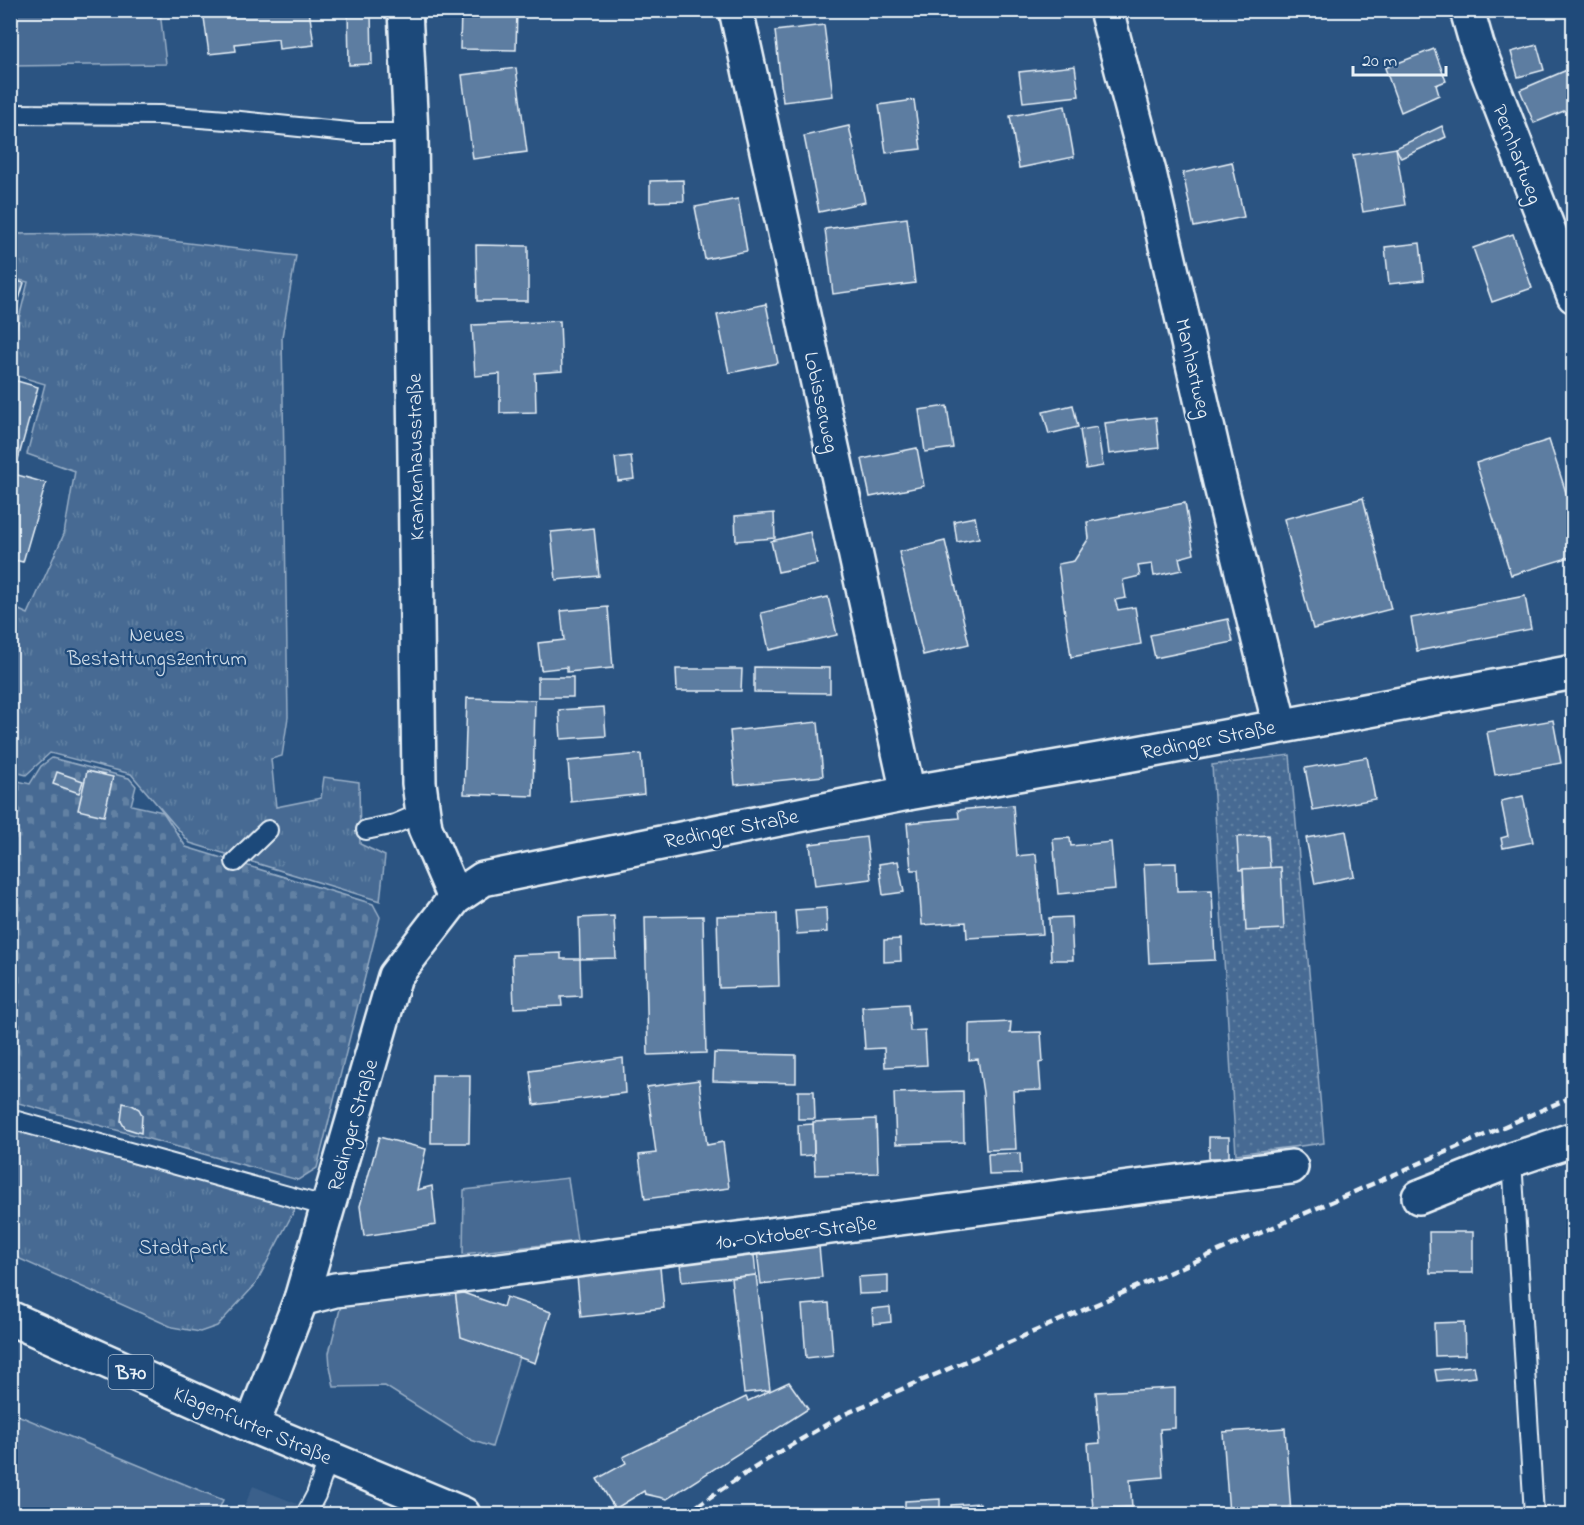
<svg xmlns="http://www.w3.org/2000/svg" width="1584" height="1525" font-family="'Indie Flower',sans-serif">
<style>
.built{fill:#3a608b}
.grass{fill:#476b93;stroke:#98aec6;stroke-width:1.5}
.cemetery{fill:url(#cemetery-stones);stroke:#98aec6;stroke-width:1.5}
.park{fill:url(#park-tufts);stroke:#98aec6;stroke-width:1.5}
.garden{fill:url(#garden-dots);stroke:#98aec6;stroke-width:1.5}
.building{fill:#5d7da1;stroke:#e8f1f8;stroke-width:1.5}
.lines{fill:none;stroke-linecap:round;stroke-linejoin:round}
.service-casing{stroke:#e8f1f8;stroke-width:22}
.minor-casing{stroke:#e8f1f8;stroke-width:38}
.tertiary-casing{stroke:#e8f1f8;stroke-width:38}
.secondary-casing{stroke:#e8f1f8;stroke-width:38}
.primary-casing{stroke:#e8f1f8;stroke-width:38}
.service{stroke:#1f4a7a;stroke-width:18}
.minor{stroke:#1f4a7a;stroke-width:33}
.tertiary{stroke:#1f4a7a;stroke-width:33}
.secondary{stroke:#1f4a7a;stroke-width:33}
.primary{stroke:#1f4a7a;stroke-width:33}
.rail{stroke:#e8f1f8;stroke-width:4.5;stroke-dasharray:9 4.5;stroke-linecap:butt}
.labels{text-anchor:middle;stroke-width:4.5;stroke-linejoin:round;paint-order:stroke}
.shield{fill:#1f4a7a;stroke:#acbfd2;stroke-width:1.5}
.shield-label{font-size:20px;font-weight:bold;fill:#e8f1f8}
.street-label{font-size:21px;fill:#e8f1f8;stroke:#1f4a7a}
.park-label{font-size:21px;fill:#d0dde9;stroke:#1f4a7a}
</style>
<defs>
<pattern id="cemetery-stones" width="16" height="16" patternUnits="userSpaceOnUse" patternTransform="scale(1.5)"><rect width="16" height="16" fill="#476b93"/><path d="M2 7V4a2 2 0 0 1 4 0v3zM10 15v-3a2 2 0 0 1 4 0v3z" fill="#6281a3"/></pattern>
<pattern id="park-tufts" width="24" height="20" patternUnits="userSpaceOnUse" patternTransform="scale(1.5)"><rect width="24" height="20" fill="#476b93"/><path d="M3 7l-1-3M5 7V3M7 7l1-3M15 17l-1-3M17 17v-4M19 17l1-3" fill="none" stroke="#6281a3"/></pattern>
<pattern id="garden-dots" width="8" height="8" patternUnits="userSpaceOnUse" patternTransform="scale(1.5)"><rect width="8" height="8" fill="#476b93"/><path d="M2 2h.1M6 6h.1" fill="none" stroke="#6281a3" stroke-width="1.8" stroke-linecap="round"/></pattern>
</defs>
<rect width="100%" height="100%" fill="#2b5482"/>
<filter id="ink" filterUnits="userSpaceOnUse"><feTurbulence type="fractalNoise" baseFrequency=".0167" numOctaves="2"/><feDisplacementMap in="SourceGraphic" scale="12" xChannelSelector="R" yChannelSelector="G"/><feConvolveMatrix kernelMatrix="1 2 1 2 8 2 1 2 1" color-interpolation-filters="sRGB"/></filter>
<g filter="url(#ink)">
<polygon class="built" points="253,1486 322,1514 241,1514"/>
<g class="grass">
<polygon points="10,11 160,11 166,64 11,66"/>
<polygon points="568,1178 577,1241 463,1254 464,1190"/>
<polygon points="455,1290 461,1337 519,1357 492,1447 471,1440 385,1386 334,1387 330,1366 329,1353 341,1305"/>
<polygon points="10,1412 223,1500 217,1514 11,1514"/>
</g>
<polygon class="cemetery" points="52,758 129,778 136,786 131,805 163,812 186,847 373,904 380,917 317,1168 298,1180 11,1101 10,779 30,784 41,766"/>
<g class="park">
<polygon points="105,233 296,256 282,337 288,717 282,756 271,759 276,807 321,798 324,777 359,782 360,844 385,856 380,901 190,843 131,774 50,753 26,775 11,771 10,606 28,614 64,534 75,471 27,454 45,384 11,374 11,351 28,282 11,278 11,234"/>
<polygon points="10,1118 295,1197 295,1209 255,1285 217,1326 200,1332 172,1327 11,1255"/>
</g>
<polygon class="garden" points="1290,755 1324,1143 1236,1154 1212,765"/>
<g class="building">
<polygon points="203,10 309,10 314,45 279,49 278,39 235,44 236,51 209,54"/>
<polygon points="348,10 371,10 372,64 349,65"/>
<polygon points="461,10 517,10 516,50 460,49"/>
<polygon points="824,25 833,96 783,102 775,31"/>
<polygon points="1537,45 1544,70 1518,77 1511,52"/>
<polygon points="1434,49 1446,81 1436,85 1439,95 1401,112 1385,68"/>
<polygon points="1075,66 1079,96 1023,102 1019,72"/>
<polygon points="1574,67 1574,107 1534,123 1520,90"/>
<polygon points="516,68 527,152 473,159 462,75"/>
<polygon points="914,100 921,149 886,153 879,105"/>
<polygon points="1065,106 1074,157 1019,168 1010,116"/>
<polygon points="849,126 865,202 819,212 804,136"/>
<polygon points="1442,126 1446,137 1401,158 1396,148"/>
<polygon points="1396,148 1405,205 1363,212 1353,155"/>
<polygon points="1232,162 1244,217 1194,227 1183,173"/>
<polygon points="683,180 684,201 650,202 650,181"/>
<polygon points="738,199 747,251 705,259 695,207"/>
<polygon points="907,218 915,283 833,294 825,229"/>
<polygon points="1513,234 1532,288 1492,302 1473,248"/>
<polygon points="1420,243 1424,280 1389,284 1385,247"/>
<polygon points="476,245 528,246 528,301 477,301"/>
<polygon points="10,279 24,283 10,329"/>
<polygon points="766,304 778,363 729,373 717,315"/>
<polygon points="560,321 562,371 535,373 536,412 500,413 500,374 475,376 472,325"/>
<polygon points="10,379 38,387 14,474 46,483 23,562 10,559"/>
<polygon points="1073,405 1078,427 1049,434 1043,412"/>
<polygon points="947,406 953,448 925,452 919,410"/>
<polygon points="1156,417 1159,448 1109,454 1105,423"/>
<polygon points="1097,427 1103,466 1086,469 1080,430"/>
<polygon points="1549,440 1574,517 1574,556 1511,575 1476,463"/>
<polygon points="917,448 924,486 870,497 862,459"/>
<polygon points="631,456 634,479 618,481 615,458"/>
<polygon points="1363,498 1391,609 1313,629 1284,519"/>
<polygon points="1185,503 1194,554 1179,558 1182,570 1154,576 1152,564 1138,566 1140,576 1123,580 1126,598 1115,600 1118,610 1135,607 1141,644 1071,657 1058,564 1074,561 1089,538 1087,522"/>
<polygon points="774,513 775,538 736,541 735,516"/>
<polygon points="975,517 979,538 957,542 954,521"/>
<polygon points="594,528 599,576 556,580 551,532"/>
<polygon points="810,532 817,564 778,572 771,541"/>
<polygon points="945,541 969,644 923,655 899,552"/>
<polygon points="1525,596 1531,629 1417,651 1411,618"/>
<polygon points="828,597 837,635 769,650 761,613"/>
<polygon points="608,607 613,668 567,672 567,667 541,670 538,643 564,640 561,611"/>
<polygon points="1228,619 1233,642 1155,658 1150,635"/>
<polygon points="754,667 830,668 830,693 754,692"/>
<polygon points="676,669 742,669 741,691 677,691"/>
<rect x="538" y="677" width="35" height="20"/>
<polygon points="467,698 535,700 533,796 464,794"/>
<polygon points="604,707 606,736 561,739 559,710"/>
<polygon points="1574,718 1574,750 1567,720"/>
<polygon points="1553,720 1561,763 1495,775 1487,732"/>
<polygon points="818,722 823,776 735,785 730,731"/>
<polygon points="641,754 644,794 571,802 568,761"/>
<polygon points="1367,757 1375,799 1313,810 1305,768"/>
<polygon points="87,771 113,777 104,816 78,810"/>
<polygon points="57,772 83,781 79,793 53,784"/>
<polygon points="1523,796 1533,842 1503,848 1501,838 1508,836 1501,801"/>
<polygon points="1013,805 1017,856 1036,854 1043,934 967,938 966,922 922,925 918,870 911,870 907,823 959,818 958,810"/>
<polygon points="1346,831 1354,876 1315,884 1306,838"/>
<polygon points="1268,835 1270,868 1239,870 1237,837"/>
<polygon points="866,837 871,879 815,886 810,844"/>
<polygon points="1070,838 1071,846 1111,842 1115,889 1058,894 1053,839"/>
<polygon points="898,861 904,892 883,895 879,864"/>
<polygon points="1176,863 1177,891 1212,890 1215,960 1149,963 1144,864"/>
<polygon points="1281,867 1284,929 1246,931 1243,869"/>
<polygon points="826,908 827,932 797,934 795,910"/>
<polygon points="777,914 779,986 719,988 717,916"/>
<polygon points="614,916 616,958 580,959 579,918"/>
<polygon points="703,916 706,1053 648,1055 645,917"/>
<polygon points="1071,917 1073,960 1051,960 1049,918"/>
<polygon points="900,939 901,961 884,962 884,940"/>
<polygon points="561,953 561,959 580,959 581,996 561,997 562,1006 514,1008 512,955"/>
<polygon points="908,1004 910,1031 925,1030 927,1065 885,1067 884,1048 865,1049 862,1007"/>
<polygon points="1011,1022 1010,1033 1041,1032 1043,1062 1039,1063 1041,1090 1013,1091 1016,1149 986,1150 983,1093 978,1059 969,1060 969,1024"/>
<polygon points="714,1053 796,1055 796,1083 713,1081"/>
<polygon points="623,1058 625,1093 534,1105 530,1071"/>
<polygon points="432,1075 470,1075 469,1143 431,1143"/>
<polygon points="699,1080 707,1145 723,1142 729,1188 645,1199 639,1155 656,1153 647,1087"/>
<polygon points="798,1091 814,1091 815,1119 798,1119"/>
<polygon points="963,1091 964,1142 896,1144 894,1093"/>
<polygon points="123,1103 132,1105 139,1109 142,1115 141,1133 125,1128 121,1121"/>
<polygon points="876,1119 878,1173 815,1175 813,1122"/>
<polygon points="813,1124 814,1155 799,1156 798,1125"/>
<polygon points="379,1137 426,1149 417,1190 432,1186 436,1225 364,1236 360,1206"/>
<rect x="1209" y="1137" width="20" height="21"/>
<polygon points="1020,1153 1021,1174 989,1175 988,1154"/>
<polygon points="1429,1232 1473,1232 1473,1273 1430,1273"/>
<polygon points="818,1236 822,1277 761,1284 756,1244"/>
<polygon points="753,1245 756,1275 682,1282 679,1255"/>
<polygon points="659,1257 664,1308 581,1317 576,1266"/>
<polygon points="756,1275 770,1390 744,1393 731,1278"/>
<polygon points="888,1275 888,1293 859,1294 858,1277"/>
<polygon points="455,1290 503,1307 506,1297 551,1312 535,1363 461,1337"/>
<polygon points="829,1303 833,1355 806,1358 802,1305"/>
<polygon points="890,1307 891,1322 873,1324 872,1309"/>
<polygon points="1464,1322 1465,1355 1435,1356 1434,1323"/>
<polygon points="1474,1366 1476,1377 1437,1381 1435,1370"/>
<polygon points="789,1382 808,1409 667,1499 645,1494 644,1491 615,1509 597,1479 626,1463 623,1457 746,1397 748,1401"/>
<polygon points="1175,1388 1175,1428 1160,1429 1163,1477 1130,1480 1132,1507 1093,1509 1088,1444 1100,1443 1096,1392"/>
<polygon points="1285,1428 1291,1514 1229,1514 1223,1432"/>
<polygon points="940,1499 940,1514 905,1514 905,1501"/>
<polygon points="980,1503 981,1514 951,1514 951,1505"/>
<polygon points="242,1508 258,1514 239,1514"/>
</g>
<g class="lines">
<g class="service-casing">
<g id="service">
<polyline points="10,114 160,115 240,121 358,133 411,133"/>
<polyline points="366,830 395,824 423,812"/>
<polyline points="235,862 268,830"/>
<polyline points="10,1119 328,1207"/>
<polyline points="1512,1160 1534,1514"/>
<polyline points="306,1514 316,1495 329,1457"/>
</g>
</g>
<g class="minor-casing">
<g id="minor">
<polyline points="736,10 908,793"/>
<polyline points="1106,10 1149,172 1220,482 1280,726"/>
<polyline points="1467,10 1477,45 1574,296"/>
<polyline points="1419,1197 1512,1160 1574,1139"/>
<polyline points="301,1299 335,1290 454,1276 1291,1167"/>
</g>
</g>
<g class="tertiary-casing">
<polyline id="tertiary" points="405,10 411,133 419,783 425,828 455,898"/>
</g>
<g class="secondary-casing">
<polyline id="secondary" points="252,1426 301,1299 395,976 455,898 483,879 908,793 1116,757 1574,672"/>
</g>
<g class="primary-casing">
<polyline id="primary" points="10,1318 252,1426 463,1514"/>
</g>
<use href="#service" class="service"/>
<use href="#minor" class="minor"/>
<use href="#tertiary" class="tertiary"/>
<use href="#secondary" class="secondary"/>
<use href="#primary" class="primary"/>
<path class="rail" d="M686,1514c51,-37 104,-69 159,-100l729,-318"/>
</g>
</g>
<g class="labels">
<rect class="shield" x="108.5" y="1355" width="45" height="34" rx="4.5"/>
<g class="shield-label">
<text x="131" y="1379">B70</text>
</g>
<g class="street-label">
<text transform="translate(1518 154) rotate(69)" y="7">Pernhartweg</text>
<text transform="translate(1194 368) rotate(77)" y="7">Manhartweg</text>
<text transform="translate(822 402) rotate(78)" y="7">Lobisserweg</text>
<text transform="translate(415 457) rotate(-91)" y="7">Krankenhausstraße</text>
<text transform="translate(1208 739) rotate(-11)" y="7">Redinger Straße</text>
<text transform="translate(731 828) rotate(-11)" y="7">Redinger Straße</text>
<text transform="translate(352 1125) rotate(-74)" y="7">Redinger Straße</text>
<text transform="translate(796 1232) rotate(-7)" y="7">10.-Oktober-Straße</text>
<text transform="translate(253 1425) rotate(23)" y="7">Klagenfurter Straße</text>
</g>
<g class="park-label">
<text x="157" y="641">Neues<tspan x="157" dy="24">Bestattungszentrum</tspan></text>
<text x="183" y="1254">Stadtpark</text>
</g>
</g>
<rect width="1584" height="1525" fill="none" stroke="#1f4a7a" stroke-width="36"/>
<rect x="18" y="18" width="1548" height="1489" fill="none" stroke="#e8f1f8" stroke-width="2" filter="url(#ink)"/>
<path d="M1353 66v9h93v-9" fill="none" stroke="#e8f1f8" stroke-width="3"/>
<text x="1362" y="66" font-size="18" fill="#e8f1f8" stroke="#1f4a7a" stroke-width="4.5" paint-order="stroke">20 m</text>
</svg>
